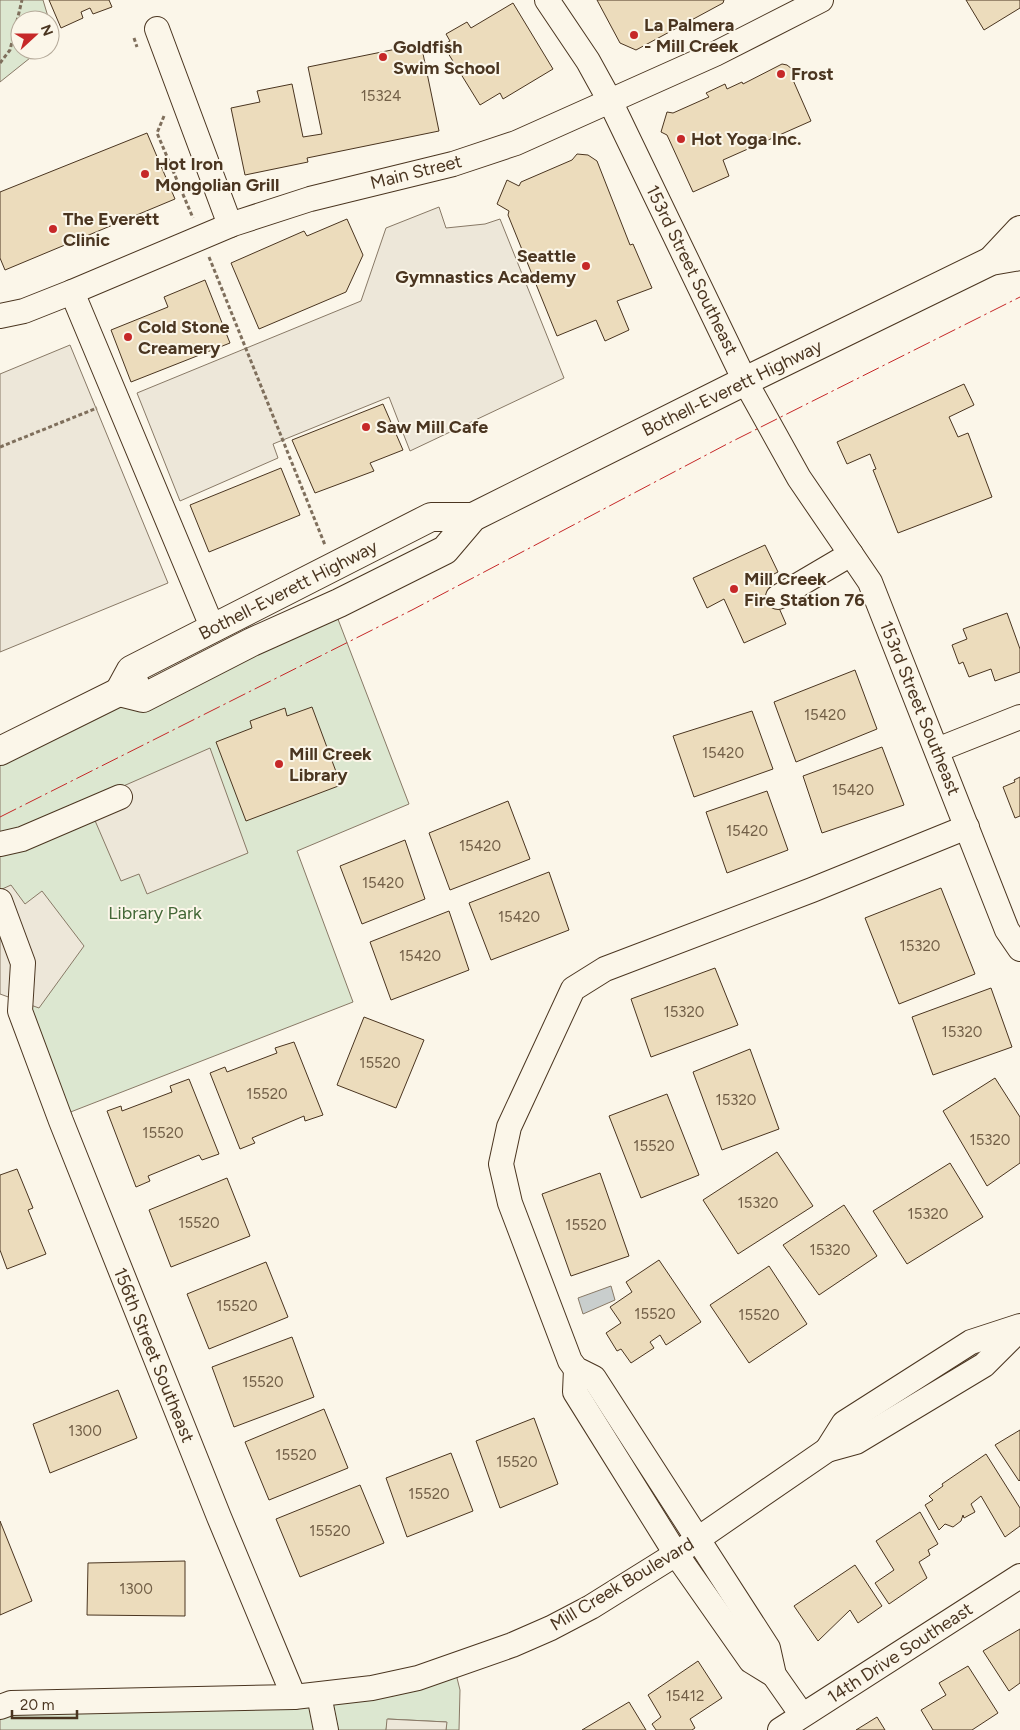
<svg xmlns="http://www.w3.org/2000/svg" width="1020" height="1730" font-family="Figtree,sans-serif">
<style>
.green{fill:#dce7d0;stroke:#887966}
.parking{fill:#ede7d9;stroke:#887966}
.water{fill:#c9cecd;stroke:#887966}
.building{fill:#ecdcbc;stroke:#4a3520}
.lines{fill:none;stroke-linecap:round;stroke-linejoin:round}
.minor-casing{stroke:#4a3520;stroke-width:26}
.major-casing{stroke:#4a3520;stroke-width:30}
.path{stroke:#7f6f5c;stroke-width:3;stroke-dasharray:4 2.5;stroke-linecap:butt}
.minor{stroke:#fbf6e9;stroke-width:24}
.major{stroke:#fbf6e9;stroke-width:28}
.power{stroke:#c62828;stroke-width:1;stroke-dasharray:18 4 2.5 4;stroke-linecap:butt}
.poi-dot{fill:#c62828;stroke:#fbf6e9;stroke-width:2}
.labels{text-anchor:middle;stroke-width:4;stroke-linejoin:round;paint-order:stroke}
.number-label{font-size:15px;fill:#725f47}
.poi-label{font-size:18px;font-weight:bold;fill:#4a3520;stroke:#fbf6e9;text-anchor:start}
.street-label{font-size:18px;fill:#4a3520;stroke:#fbf6e9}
.park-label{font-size:18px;fill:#436837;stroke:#fbf6e9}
</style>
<rect width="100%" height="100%" fill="#fbf6e9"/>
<g class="green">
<polygon points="0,0 43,0 49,20 20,20 20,50 40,50 0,82"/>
<polygon points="336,614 409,804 297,851 353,1002 68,1113 26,1014 0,988 0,762 119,707 153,705"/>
<polygon points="454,1666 460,1690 459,1730 446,1730 446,1722 388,1719 386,1730 0,1730 0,1707 294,1697"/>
</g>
<g class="parking">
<polygon points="439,207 446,228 485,224 500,219 564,378 410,451 389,397 273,444 278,458 180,501 137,393 361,301 386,228"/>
<polygon points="70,345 168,583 0,652 0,374"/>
<polygon points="210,748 248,853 147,894 139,874 121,881 87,802"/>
<polygon points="11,885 25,904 42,891 84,946 39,1008 0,994 0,890"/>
<polygon points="387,1719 447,1722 446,1730 386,1730"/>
</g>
<polygon class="water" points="611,1286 615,1300 583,1314 578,1298"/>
<g class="building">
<polygon points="49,0 109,0 112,7 93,14 90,8 81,12 83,18 61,28"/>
<polygon points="597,0 724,0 723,3 636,50 620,43"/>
<polygon points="966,0 1020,0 1020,8 984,30"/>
<polygon points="513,3 553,69 503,99 500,93 480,105 443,45 450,41 446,34 467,22 471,28"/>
<polygon points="421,44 439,131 307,158 308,162 245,175 231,108 260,102 257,91 292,84 303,137 322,134 308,67"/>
<polygon points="782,64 787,65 792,69 793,80 811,121 723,160 729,176 693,192 667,135 661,132 667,112 673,113 709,97 706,93 725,84 727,89 742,82 743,84"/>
<polygon points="147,133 175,199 5,270 0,258 0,192"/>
<polygon points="577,154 588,155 597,161 630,245 633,244 652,288 617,301 629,330 605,341 596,320 557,336 508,215 509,211 497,204 507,180 519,186 521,182 572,160"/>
<polygon points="347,219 363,255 346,292 259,329 231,263 304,231 307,236"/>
<polygon points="205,280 230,343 131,382 111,330 168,307 164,297"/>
<polygon points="964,384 974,405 949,417 958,437 968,433 992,497 898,533 873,470 876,469 870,454 847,464 837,442"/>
<polygon points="383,404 403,450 370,463 374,471 315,493 292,440"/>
<polygon points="281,468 300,515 209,552 190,505"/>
<polygon points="765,545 778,572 766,578 786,624 744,643 724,599 707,608 693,578"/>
<polygon points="1007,613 1020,649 1020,672 995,681 991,669 969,677 963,662 959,664 952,645 967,639 963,629"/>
<polygon points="855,670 877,729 796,762 774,702"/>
<polygon points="312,707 341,785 246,821 216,742 252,728 250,721 285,708 287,716"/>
<polygon points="752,711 773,769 694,797 673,736"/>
<polygon points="882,747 904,805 822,833 803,776"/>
<polygon points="1020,777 1020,816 1015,818 1003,787 1015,782 1014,780"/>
<polygon points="767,791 788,850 727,873 706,812"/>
<polygon points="508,801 530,859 450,890 429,833"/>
<polygon points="405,840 425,899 362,924 340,866"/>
<polygon points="549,872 569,930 491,960 469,903"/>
<polygon points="941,888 975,974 899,1004 865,918"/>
<polygon points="449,911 469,970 391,1000 370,942"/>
<polygon points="715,968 738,1025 651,1057 631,999"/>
<polygon points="991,988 1012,1047 933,1075 912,1017"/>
<polygon points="364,1017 424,1040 396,1108 337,1085"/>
<polygon points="294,1042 323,1115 305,1121 304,1116 252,1138 255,1143 240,1149 210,1073 225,1067 227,1072 277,1053 275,1048"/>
<polygon points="750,1049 779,1129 722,1150 693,1072"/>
<polygon points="995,1078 1020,1117 1020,1163 987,1186 943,1111"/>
<polygon points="189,1079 219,1154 202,1160 199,1155 148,1176 150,1181 136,1187 107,1111 121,1106 122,1111 172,1092 170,1086"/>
<polygon points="667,1094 699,1175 641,1198 609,1116"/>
<polygon points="777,1152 813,1206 738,1254 703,1200"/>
<polygon points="950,1163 983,1217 907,1264 873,1211"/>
<polygon points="17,1169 33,1208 28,1210 46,1254 7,1269 0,1250 0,1175"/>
<polygon points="600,1173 629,1256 571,1276 542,1194"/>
<polygon points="227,1178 250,1236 171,1267 149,1210"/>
<polygon points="844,1205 877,1256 819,1295 783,1245"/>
<polygon points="659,1260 701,1322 666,1345 660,1335 650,1342 654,1348 631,1363 621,1349 617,1351 606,1333 621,1323 610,1307 632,1292 626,1282"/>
<polygon points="266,1262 288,1317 209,1349 187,1294"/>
<polygon points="769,1266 807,1324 749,1363 710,1305"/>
<polygon points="292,1337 314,1397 234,1427 212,1367"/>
<polygon points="118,1390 137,1438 50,1473 33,1424"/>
<polygon points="324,1409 348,1468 269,1500 245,1442"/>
<polygon points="534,1418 558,1484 500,1508 476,1441"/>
<polygon points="1020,1430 1020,1480 1019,1481 995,1445"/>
<polygon points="451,1453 473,1511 407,1537 386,1478"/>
<polygon points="986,1454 1020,1508 1020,1526 1005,1537 981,1496 971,1504 975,1512 964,1518 963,1515 961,1521 953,1527 945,1524 939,1530 925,1505 933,1500 929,1496 943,1486 942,1484"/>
<polygon points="360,1485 384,1543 300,1577 276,1519"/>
<polygon points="920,1512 938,1544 928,1550 930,1555 919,1562 927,1578 889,1604 875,1583 894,1570 876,1541"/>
<polygon points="0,1521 32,1601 0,1615"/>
<polygon points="185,1561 185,1616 87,1615 88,1563"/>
<polygon points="855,1565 882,1606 858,1623 850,1610 818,1641 794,1606"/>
<polygon points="1020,1629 1020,1683 1009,1691 983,1651"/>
<polygon points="698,1661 722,1698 690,1719 695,1728 692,1730 656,1730 652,1724 661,1717 648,1695"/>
<polygon points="968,1666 998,1713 972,1730 933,1730 921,1710 946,1695 939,1683"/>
<polygon points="629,1702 646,1730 582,1730"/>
<polygon points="877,1717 885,1730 856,1730"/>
</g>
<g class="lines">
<g class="minor-casing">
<g id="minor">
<polyline points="547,0 588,61 610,101 745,381 799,478 870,582 1007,930 1020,949"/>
<polyline points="157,29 230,225"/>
<polyline points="72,292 213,629"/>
<polyline points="0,316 24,311 72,292 233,224 310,199 453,164 516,143 715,54 821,0"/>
<polyline points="778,597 851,554"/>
<polyline points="937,750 1020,717"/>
<polyline points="0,844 22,839 120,797"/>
<polyline points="0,901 23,963 20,1011 61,1121 219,1517 294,1697"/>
<polyline points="576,1369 575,1392 676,1554 751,1661 774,1675"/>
<polyline points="827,1450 844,1423 971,1342 1020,1326"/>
<polyline points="319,1695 326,1730"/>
<polyline points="0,1707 11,1703 294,1697 372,1688 418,1678 512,1645 551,1628 591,1607 676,1554 827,1450 856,1442 984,1365 1020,1329"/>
<polyline points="802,1715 774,1675 768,1648 594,1378 576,1369 570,1361 510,1203 501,1164 509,1127 573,989 605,969 812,890 967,827"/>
<polyline points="780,1730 1020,1576"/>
</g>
</g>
<g class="major-casing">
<g id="major">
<polyline points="991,261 1020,230"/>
<polyline points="119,692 143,698 252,642 339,603 445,550 473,517 745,381 991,261 1020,256"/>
<polyline points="119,692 131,670 431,517 473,517"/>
<polyline points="0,751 135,684"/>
</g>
</g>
<g class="path">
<polyline points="134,38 137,47"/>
<polyline points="0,63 10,50 22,0"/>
<polyline points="164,116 157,133 193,218"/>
<polyline points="209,257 325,545"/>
<polyline points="0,447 97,408"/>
</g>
<use href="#minor" class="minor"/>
<use href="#major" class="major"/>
<polyline class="power" points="0,817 412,610 729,443 1020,297"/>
</g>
<g class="poi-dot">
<circle cx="634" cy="35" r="5"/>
<circle cx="383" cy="57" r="5"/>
<circle cx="781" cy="74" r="5"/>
<circle cx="681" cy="139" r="5"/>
<circle cx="145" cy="174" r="5"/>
<circle cx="53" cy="229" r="5"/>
<circle cx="586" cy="266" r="5"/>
<circle cx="128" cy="337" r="5"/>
<circle cx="366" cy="427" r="5"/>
<circle cx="734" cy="589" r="5"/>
<circle cx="279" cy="764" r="5"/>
</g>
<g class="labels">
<g class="number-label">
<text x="381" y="101">15324</text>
<text x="825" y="720">15420</text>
<text x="723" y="758">15420</text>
<text x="853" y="795">15420</text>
<text x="747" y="836">15420</text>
<text x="480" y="851">15420</text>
<text x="383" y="888">15420</text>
<text x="519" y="922">15420</text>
<text x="920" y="951">15320</text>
<text x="420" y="961">15420</text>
<text x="684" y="1017">15320</text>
<text x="962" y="1037">15320</text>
<text x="380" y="1068">15520</text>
<text x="267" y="1099">15520</text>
<text x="736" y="1105">15320</text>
<text x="163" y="1138">15520</text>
<text x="990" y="1145">15320</text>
<text x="654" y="1151">15520</text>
<text x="758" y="1208">15320</text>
<text x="928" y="1219">15320</text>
<text x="199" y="1228">15520</text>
<text x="586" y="1230">15520</text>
<text x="830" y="1255">15320</text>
<text x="237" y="1311">15520</text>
<text x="655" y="1319">15520</text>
<text x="759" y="1320">15520</text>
<text x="263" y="1387">15520</text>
<text x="85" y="1436">1300</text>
<text x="296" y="1460">15520</text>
<text x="517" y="1467">15520</text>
<text x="429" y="1499">15520</text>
<text x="330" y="1536">15520</text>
<text x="136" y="1594">1300</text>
<text x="685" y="1701">15412</text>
</g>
<g class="poi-label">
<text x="644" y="31">La Palmera<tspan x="644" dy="21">- Mill Creek</tspan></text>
<text x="393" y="53">Goldfish<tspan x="393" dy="21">Swim School</tspan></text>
<text x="791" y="80">Frost</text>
<text x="691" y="145">Hot Yoga Inc.</text>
<text x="155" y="170">Hot Iron<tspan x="155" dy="21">Mongolian Grill</tspan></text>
<text x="63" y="225">The Everett<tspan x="63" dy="21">Clinic</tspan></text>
<text x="576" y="262" text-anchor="end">Seattle<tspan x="576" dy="21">Gymnastics Academy</tspan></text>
<text x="138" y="333">Cold Stone<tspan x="138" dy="21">Creamery</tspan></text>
<text x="376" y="433">Saw Mill Cafe</text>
<text x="744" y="585">Mill Creek<tspan x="744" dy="21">Fire Station 76</tspan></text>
<text x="289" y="760">Mill Creek<tspan x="289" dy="21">Library</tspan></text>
</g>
<g class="street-label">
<text transform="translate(416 172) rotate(-14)" y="6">Main Street</text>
<text transform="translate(692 270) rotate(64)" y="6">153rd Street Southeast</text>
<text transform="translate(732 388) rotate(-26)" y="6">Bothell-Everett Highway</text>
<text transform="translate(288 590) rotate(-27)" y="6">Bothell-Everett Highway</text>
<text transform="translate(920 708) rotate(68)" y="6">153rd Street Southeast</text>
<text transform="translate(154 1355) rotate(68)" y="6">156th Street Southeast</text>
<text transform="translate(622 1584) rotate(-31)" y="6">Mill Creek Boulevard</text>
<text transform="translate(900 1653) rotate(-33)" y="6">14th Drive Southeast</text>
</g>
<g class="park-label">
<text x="155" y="919">Library Park</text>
</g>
</g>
<g transform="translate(35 35) rotate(69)"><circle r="24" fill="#fbf6e9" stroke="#b4a999"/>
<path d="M0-4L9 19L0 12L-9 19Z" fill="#c62828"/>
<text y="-8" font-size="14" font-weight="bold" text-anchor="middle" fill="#4a3520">N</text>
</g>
<path d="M12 1710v8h65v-8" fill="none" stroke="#4a3520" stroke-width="2.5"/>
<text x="20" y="1710" font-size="15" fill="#4a3520" stroke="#fbf6e9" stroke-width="4" paint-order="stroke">20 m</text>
</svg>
